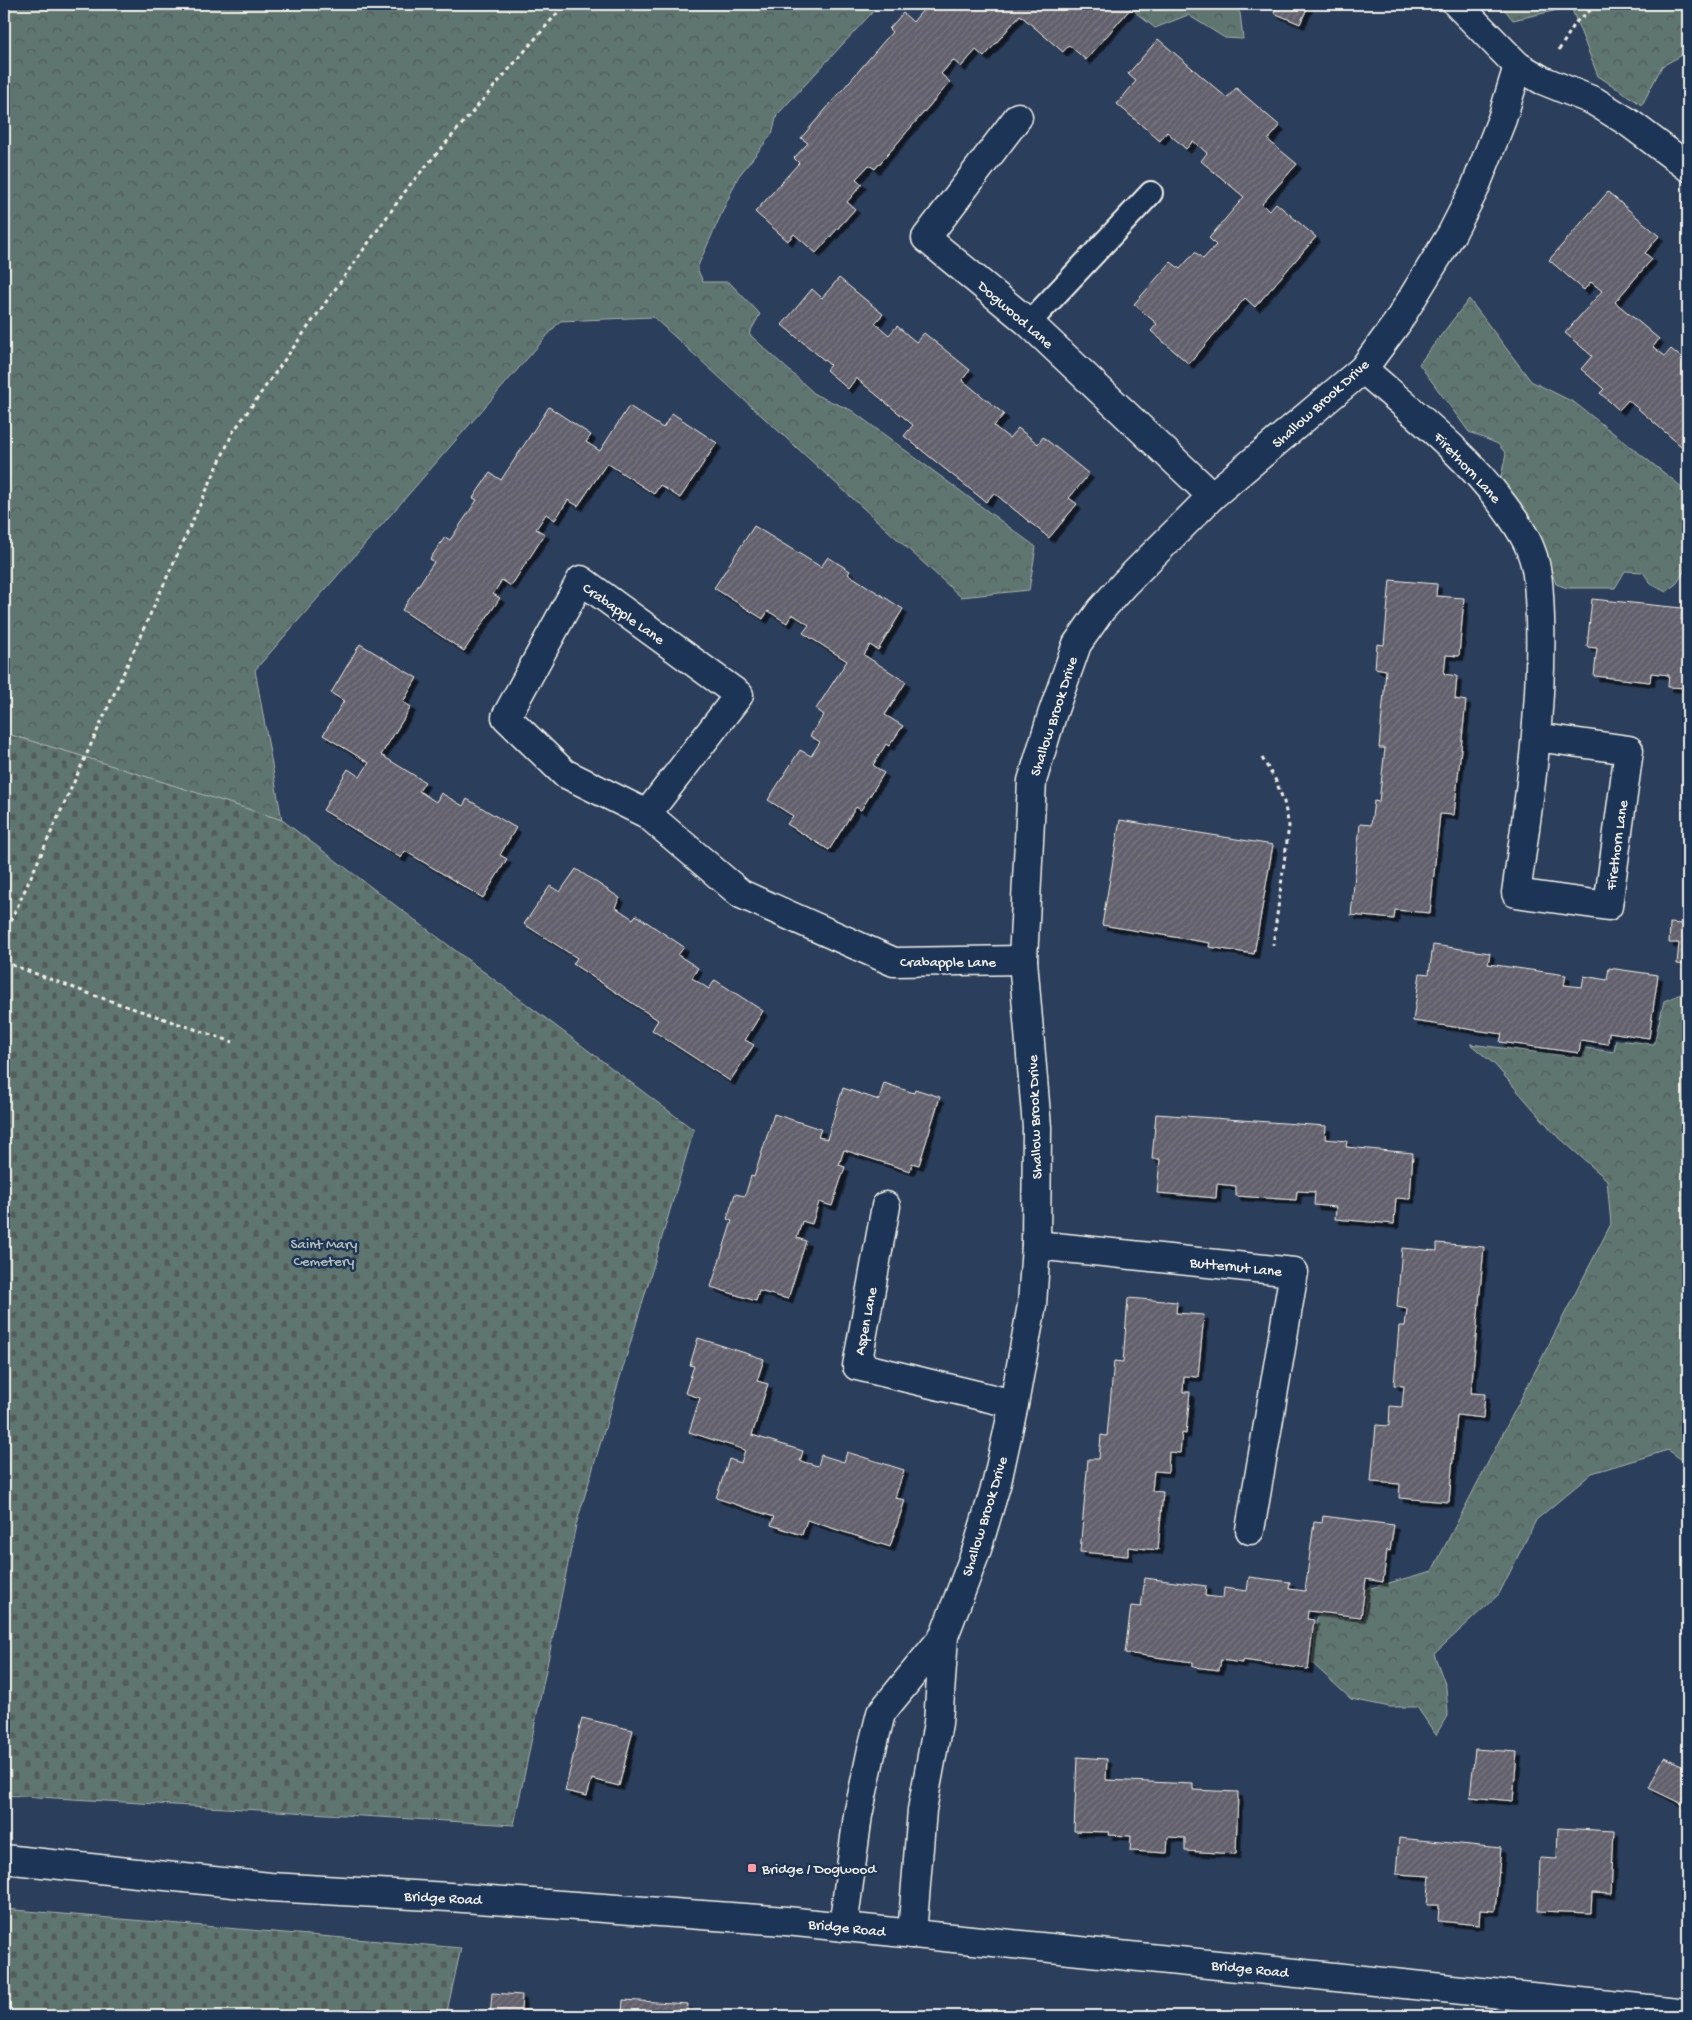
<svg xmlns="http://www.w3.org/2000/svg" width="1692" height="2020" font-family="'Gochi Hand',sans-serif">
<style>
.forest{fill:url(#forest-crowns);stroke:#a9b2ac}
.cemetery{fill:url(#cemetery-stones);stroke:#a9b2ac}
.building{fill:url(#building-hatch);stroke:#f4f1e8;filter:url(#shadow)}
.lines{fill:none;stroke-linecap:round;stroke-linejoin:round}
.lane-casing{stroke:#f4f1e8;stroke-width:26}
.street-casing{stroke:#f4f1e8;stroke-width:31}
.primary-casing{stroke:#f4f1e8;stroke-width:31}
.path{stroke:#f4f1e8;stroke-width:3;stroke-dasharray:4 4;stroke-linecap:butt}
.lane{stroke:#1d3557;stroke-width:22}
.street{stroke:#1d3557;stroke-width:28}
.primary{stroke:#1d3557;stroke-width:28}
.poi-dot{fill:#ff9aa2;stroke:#1d3557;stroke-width:2}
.labels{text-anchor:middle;stroke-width:5;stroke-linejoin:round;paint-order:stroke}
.street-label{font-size:15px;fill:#f4f1e8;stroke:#1d3557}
.park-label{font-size:15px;fill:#b8bfb8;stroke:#1d3557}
.poi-label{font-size:15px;fill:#f4f1e8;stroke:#1d3557;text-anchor:start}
</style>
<defs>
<pattern id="forest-crowns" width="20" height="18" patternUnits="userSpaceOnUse" patternTransform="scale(1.25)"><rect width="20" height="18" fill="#5e746f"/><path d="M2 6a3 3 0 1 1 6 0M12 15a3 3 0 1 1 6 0" fill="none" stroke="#525c58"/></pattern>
<pattern id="cemetery-stones" width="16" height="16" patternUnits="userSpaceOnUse" patternTransform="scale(1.25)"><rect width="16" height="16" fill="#5e746f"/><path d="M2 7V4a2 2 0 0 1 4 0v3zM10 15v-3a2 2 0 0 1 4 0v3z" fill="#525c58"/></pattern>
<pattern id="building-hatch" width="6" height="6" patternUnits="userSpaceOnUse" patternTransform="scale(1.25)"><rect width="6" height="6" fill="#62606c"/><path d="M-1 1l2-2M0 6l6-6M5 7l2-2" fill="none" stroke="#797781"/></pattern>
<filter id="shadow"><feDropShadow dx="4.5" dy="4.5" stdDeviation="0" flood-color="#0009"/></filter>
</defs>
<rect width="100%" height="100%" fill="#2b3e5b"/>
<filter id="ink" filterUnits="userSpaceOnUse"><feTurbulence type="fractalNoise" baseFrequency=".02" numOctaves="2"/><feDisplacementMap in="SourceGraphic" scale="10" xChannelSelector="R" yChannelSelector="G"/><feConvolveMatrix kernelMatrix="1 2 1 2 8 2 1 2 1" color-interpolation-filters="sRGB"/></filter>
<g filter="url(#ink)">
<g class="forest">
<polygon points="4,4 880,4 777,115 772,134 738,177 697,268 703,282 729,282 760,314 749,334 816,395 851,410 1036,547 1029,590 961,597 653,317 560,321 255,670 282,820 75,754 4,733"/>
<polygon points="1131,4 1233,4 1240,13 1243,39 1225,38 1188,15 1155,28 1135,12"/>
<polygon points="1500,4 1688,4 1688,52 1662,66 1642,105 1598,76 1571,7 1513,20"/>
<polygon points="1469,299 1531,381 1575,403 1677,483 1688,496 1688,565 1677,583 1666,592 1651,584 1643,572 1625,571 1615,588 1567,588 1556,584 1535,528 1500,481 1506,454 1498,444 1469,432 1419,364"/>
<polygon points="1688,991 1688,1464 1668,1450 1592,1473 1536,1520 1499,1594 1434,1654 1446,1687 1448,1714 1436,1735 1417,1707 1390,1707 1351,1699 1312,1663 1317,1615 1364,1620 1367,1589 1432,1571 1611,1224 1607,1180 1554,1133 1495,1065 1470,1044 1583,1058 1585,1048 1614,1052 1616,1040 1654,1044 1664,1001"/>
</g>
<g class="cemetery">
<polygon points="4,733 75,754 282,820 694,1130 576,1525 514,1825 4,1795"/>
<polygon points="4,1909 461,1948 446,2016 4,2016"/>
</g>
<g class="building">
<polygon points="928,4 1125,4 1131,8 1086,60 1069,45 1063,52 1020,15 984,57 976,50 961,67 953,60 941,74 950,82 875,169 869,165 856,179 862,184 847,202 855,209 816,253 794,234 788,241 755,212 799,163 794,158 808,143 801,138 892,32 889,29 903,13 913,22"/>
<polygon points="1271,4 1309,4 1300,24 1274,13 1277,6"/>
<polygon points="1158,39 1227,98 1236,88 1280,126 1268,140 1297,164 1262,204 1269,211 1276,203 1316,237 1255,307 1245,298 1189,364 1151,331 1157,324 1134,304 1171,262 1180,269 1195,252 1203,259 1216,245 1209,238 1244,197 1201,161 1207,153 1193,141 1186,149 1167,132 1160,141 1117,104 1136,81 1128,74"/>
<polygon points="1608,192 1659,236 1645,253 1652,259 1615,302 1659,339 1653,347 1665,356 1671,349 1688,363 1688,452 1628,400 1619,410 1600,393 1604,389 1581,369 1592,356 1565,333 1602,291 1591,282 1584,290 1549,260"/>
<polygon points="839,278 883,314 875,323 889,335 897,326 916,342 924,333 970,370 962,380 1004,414 994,426 1009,438 1018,428 1038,444 1043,437 1089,474 1069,498 1077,504 1049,538 994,493 986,502 904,436 913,425 856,378 848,389 826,370 830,365 782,325 812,289 822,298"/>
<polygon points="629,406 663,428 672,413 717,443 680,498 660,485 654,494 607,463 578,506 568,500 555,520 546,514 536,529 545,534 511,586 502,580 493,594 500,598 464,651 402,610 434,562 430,559 445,537 450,540 477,500 473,498 490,473 501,480 549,407 591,435 586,442 600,451"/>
<polygon points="754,526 821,567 828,557 850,571 848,574 903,609 878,650 870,645 864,655 906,682 885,715 903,726 889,746 886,744 873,765 884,773 861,810 856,807 829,850 787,824 793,816 768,800 800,750 811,756 820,742 810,736 824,715 816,709 847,661 803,633 809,625 792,614 787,623 768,611 763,619 714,588"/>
<polygon points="1390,580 1437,584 1436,596 1464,598 1459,656 1446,655 1444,674 1457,676 1455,699 1466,701 1454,815 1440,814 1430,913 1395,910 1394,919 1351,915 1360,824 1371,825 1374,801 1379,802 1385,748 1379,748 1386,670 1375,668 1377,644 1384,645"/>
<polygon points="1592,599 1682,608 1681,620 1688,621 1688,688 1668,687 1669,675 1651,673 1650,682 1594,676 1597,648 1587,647"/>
<polygon points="360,644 417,678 403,702 411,707 381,755 425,782 419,791 436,802 441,793 463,806 467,799 516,828 500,855 507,859 483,898 405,851 401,858 323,810 348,769 360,777 369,763 323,735 344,701 331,693"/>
<polygon points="1120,820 1273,845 1254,954 1209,947 1210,943 1102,925"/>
<polygon points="576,869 620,898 615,907 633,919 636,915 684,947 678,955 698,968 692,978 709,989 715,980 763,1011 745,1040 754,1045 730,1081 652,1030 658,1020 573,964 577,958 524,924 550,886 560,892"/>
<polygon points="1683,903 1688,904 1688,965 1677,964 1679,943 1669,943 1670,923 1681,924"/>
<polygon points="1433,945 1490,953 1488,964 1566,975 1564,985 1582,987 1584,976 1607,980 1609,968 1658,975 1649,1038 1609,1032 1608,1044 1581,1040 1579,1053 1500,1042 1502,1034 1413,1021 1420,973 1429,974"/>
<polygon points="884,1083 914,1093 915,1089 940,1097 919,1165 912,1163 910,1171 844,1150 839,1165 845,1167 832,1206 819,1202 812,1224 802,1221 797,1238 806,1241 788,1299 759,1291 756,1301 711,1287 732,1221 727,1219 735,1194 745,1196 751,1176 754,1177 774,1114 821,1129 818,1137 827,1139 843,1088 879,1100"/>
<polygon points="1156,1114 1326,1126 1325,1139 1347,1141 1346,1147 1413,1153 1410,1199 1396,1198 1394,1224 1335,1219 1336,1207 1314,1205 1315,1192 1297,1191 1296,1200 1236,1196 1236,1186 1217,1184 1216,1198 1157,1193 1160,1159 1152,1159"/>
<polygon points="1437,1243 1484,1247 1471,1393 1485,1394 1483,1418 1457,1415 1449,1502 1399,1498 1400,1484 1371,1482 1376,1425 1389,1426 1390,1406 1402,1407 1404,1386 1394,1385 1399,1326 1405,1326 1407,1309 1397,1307 1402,1248 1437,1251"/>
<polygon points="1128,1298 1177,1302 1176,1313 1204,1315 1198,1377 1184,1376 1183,1392 1190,1392 1186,1434 1182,1433 1180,1453 1169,1452 1168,1472 1154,1471 1152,1491 1163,1492 1158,1550 1128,1547 1128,1556 1080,1552 1088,1459 1099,1459 1101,1435 1107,1436 1114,1361 1123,1362"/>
<polygon points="698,1338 764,1359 757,1381 768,1384 752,1435 803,1451 800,1461 818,1466 821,1455 844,1462 847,1452 904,1470 895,1498 905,1500 890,1547 807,1520 802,1535 771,1525 774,1517 716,1498 729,1459 741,1463 745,1450 689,1432 700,1398 685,1393 694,1366 690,1365"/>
<polygon points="1323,1516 1394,1525 1390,1551 1387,1550 1383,1582 1366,1579 1361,1617 1308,1611 1307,1619 1314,1620 1308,1669 1242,1660 1242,1663 1221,1660 1219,1670 1193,1667 1193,1662 1125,1653 1131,1606 1141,1607 1145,1578 1206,1586 1205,1596 1223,1598 1224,1588 1247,1591 1249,1577 1290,1582 1289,1589 1305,1591 1314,1522 1322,1523"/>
<polygon points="582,1718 633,1730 619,1786 592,1779 587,1796 565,1791"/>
<polygon points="1475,1749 1517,1752 1513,1801 1470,1797"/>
<polygon points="1077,1757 1107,1759 1106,1780 1193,1784 1193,1790 1238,1792 1236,1854 1185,1851 1185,1838 1168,1837 1167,1853 1130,1851 1131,1836 1108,1835 1109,1832 1074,1831"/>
<polygon points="1664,1757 1688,1768 1688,1792 1682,1804 1649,1788"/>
<polygon points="1558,1828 1614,1831 1611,1894 1592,1893 1591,1913 1538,1911 1540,1858 1557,1859"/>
<polygon points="1399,1838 1501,1848 1495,1911 1480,1910 1479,1925 1438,1921 1439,1905 1427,1905 1430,1876 1396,1874"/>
<polygon points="492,1993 522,1995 521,2010 544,2011 543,2016 490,2016"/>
<polygon points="623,2000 688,2004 687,2016 622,2016"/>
</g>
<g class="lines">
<g class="lane-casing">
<polyline id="lane" points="1029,323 1151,193"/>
</g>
<g class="street-casing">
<g id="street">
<polyline points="1457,4 1518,66 1542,80 1594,101 1628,122 1688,167"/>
<polyline points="1018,117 926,238 1029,323 1212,496"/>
<path d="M1363,369c49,43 102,84 141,137 10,14 21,28 27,45 8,20 8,45 9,67 3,92 -11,184 -24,275l92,13 21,-156 -93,-13"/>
<polyline points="647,814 739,695 581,580 506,717 564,773 647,814 741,894 894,962 1023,960"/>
<polyline points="886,1206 857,1366 1014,1404"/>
<polyline points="1036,1245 1294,1272 1250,1530"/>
<polyline points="843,1927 858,1815 872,1749 881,1713 944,1636"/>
<polyline points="912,1934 922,1810 938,1723 944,1636 977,1549 997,1482 1014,1404 1032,1305 1036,1245 1037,1127 1023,960 1032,781 1052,715 1077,644 1101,610 1124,584 1212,496 1363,369 1397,323 1452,233 1474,190 1502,119 1518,66"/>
</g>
</g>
<g class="primary-casing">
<polyline id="primary" points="4,1859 270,1887 449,1897 786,1921 1688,2013"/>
</g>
<g class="path">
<polyline points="1559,50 1576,22 1598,4"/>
<polyline points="1262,758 1276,781 1284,802 1289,826 1273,945"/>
<polyline points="4,936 233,432 409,186 565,4"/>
<polyline points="4,962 93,995 233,1042"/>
</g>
<use href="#lane" class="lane"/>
<use href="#street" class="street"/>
<use href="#primary" class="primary"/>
</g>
</g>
<rect class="poi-dot" x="747" y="1863" width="10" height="10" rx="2.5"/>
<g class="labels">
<g class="street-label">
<text transform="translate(1016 314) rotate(41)" y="5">Dogwood Lane</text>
<text transform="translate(1320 403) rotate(-42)" y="5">Shallow Brook Drive</text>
<text transform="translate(1468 467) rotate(47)" y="5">Firethorn Lane</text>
<text transform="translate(624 613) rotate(35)" y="5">Crabapple Lane</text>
<text transform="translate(1053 716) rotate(-72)" y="5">Shallow Brook Drive</text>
<text transform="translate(1616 845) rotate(-82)" y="5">Firethorn Lane</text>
<text x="948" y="966">Crabapple Lane</text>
<text transform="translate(1034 1117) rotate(-92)" y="5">Shallow Brook Drive</text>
<text transform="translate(1236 1266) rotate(6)" y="5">Butternut Lane</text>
<text transform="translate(865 1321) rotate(-79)" y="5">Aspen Lane</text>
<text transform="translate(984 1516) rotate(-73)" y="5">Shallow Brook Drive</text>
<text transform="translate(443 1897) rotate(3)" y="5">Bridge Road</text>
<text transform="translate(847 1927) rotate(6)" y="5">Bridge Road</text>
<text transform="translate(1250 1968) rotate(6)" y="5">Bridge Road</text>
</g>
<g class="park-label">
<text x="324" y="1248">Saint Mary<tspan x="324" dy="17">Cemetery</tspan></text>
</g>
<g class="poi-label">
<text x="762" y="1873">Bridge / Dogwood</text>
</g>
</g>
<rect width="1692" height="2020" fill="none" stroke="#1d3557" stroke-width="20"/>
<rect x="10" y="10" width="1672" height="2000" fill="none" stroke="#f4f1e8" stroke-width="2" filter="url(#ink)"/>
</svg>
